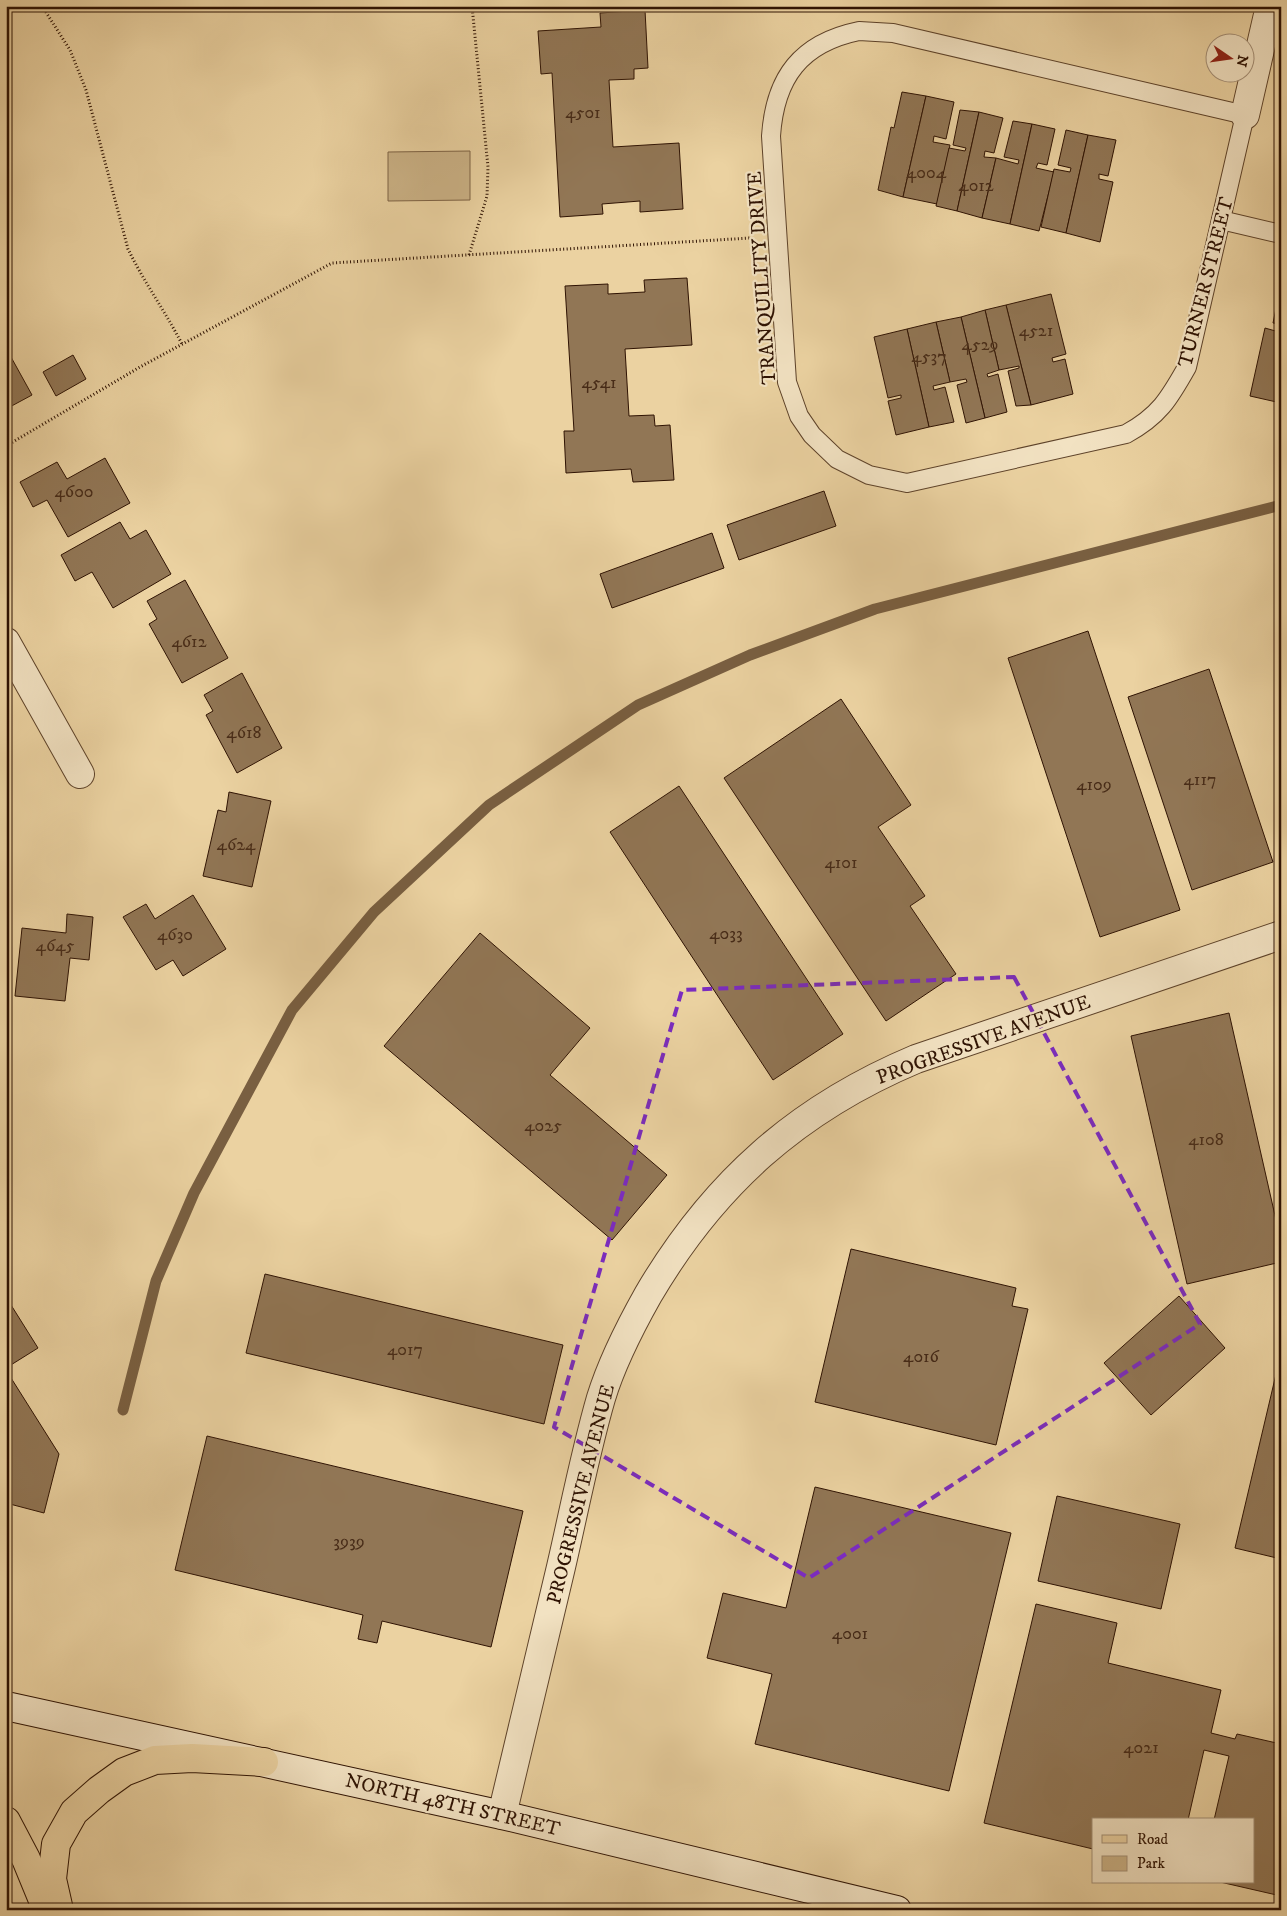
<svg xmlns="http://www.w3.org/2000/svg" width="1287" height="1916" font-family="'IM FELL DW Pica',serif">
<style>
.green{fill:#cbb286;stroke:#7d6244}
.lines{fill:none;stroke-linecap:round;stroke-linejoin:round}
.stream{stroke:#795f41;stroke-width:11}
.building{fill:#917655;stroke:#2f1303}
.lane-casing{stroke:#5e432a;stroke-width:20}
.street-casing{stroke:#5e432a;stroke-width:30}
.secondary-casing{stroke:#2f1303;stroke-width:30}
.primary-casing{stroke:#2f1303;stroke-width:30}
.path{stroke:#2f1303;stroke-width:3;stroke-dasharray:1 2.5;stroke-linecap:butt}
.lane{stroke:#f2e2c2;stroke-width:18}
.street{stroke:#f2e2c2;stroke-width:28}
.secondary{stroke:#f2e2c2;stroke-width:28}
.primary{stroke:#ebd2a1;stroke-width:28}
.marked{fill:none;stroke:#7b2cbf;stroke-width:4;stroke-dasharray:10 6;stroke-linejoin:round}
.labels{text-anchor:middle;stroke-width:4.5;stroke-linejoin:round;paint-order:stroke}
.number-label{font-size:18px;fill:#482c18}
.street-label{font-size:20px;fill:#2f1303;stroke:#f2e2c2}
</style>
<rect width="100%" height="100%" fill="#ebd2a1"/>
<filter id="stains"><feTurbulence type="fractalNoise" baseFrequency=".004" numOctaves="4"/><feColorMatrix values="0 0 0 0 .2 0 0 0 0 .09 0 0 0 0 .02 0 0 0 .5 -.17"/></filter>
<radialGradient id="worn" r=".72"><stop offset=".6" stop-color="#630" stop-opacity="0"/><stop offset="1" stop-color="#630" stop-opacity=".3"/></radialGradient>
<polygon class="green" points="470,151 470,200 388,201 388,152"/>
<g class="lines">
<polyline class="stream" points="123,1410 156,1281 194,1193 292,1010 374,912 489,805 638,705 750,655 875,609 1281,505"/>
</g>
<g class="building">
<polygon points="645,10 648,68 634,69 634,79 609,80 613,147 679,143 683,209 640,212 640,201 602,204 603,214 560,217 552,73 541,74 538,31 601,27 600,13"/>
<polygon points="902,92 926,96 903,197 878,190 891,127 894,128"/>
<polygon points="926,96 954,102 946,139 934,136 933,142 950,145 937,204 903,197"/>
<polygon points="960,110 979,112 957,211 936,206 949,148 965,151 966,148 953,145"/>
<polygon points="979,112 1003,118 994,153 985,151 984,157 996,158 982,218 957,211"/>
<polygon points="1013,121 1032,124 1010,224 982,218 996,158 1018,164 1019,160 1004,157"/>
<polygon points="1032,124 1055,129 1047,165 1038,163 1036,168 1054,172 1039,231 1010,224"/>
<polygon points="1066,130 1088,135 1066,233 1041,227 1054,169 1070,172 1071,168 1058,165"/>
<polygon points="1088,135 1116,140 1108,176 1099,174 1099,179 1113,182 1100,242 1066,233"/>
<polygon points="687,278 692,345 625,349 629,416 654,415 655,426 670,425 674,480 633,482 631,469 566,473 564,431 574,431 565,286 608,284 608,294 645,292 644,280"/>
<polygon points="1280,289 1281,289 1281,324 1273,323"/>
<polygon points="1051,294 1066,354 1052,358 1053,362 1065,359 1073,394 1031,405 1006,305"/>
<polygon points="1006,305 1031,405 1016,406 1008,371 1019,368 1019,366 999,370 985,310"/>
<polygon points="985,310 999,370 987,374 988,377 998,374 1007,412 985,418 961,317"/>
<polygon points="961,317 985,418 966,423 957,385 967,382 966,379 950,382 936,322"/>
<polygon points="936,322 950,382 933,386 934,390 945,387 954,422 929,427 907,329"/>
<polygon points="1281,326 1281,403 1250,396 1265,328 1279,332"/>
<polygon points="907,329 929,427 896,435 888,401 901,398 901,395 888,398 874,337"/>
<polygon points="6,348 32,395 6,409"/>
<polygon points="73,355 86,379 56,396 43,372"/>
<polygon points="105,458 130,503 68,537 47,500 33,507 20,482 57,462 67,479"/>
<polygon points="824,491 836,526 739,560 727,525"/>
<polygon points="120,522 130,539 146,530 171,574 113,608 92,572 75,581 61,555"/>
<polygon points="712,533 724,568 612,608 600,574"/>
<polygon points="185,580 228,658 182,683 149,624 157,619 147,601"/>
<polygon points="1088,631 1180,910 1100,937 1008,658"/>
<polygon points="1209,669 1273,862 1192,890 1128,697"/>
<polygon points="242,673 282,748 237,773 206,715 213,711 204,695"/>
<polygon points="841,699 911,805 878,827 925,896 910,906 956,974 886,1021 724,778"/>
<polygon points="679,786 843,1034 773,1080 610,832"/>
<polygon points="229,792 271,801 252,887 203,876 218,810 226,812"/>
<polygon points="193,895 226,949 183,976 173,960 156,970 123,917 146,904 155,919"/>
<polygon points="67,914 93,917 89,960 70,958 65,1001 15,996 22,928 66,933"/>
<polygon points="480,933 590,1028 550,1075 667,1175 612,1240 384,1046"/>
<polygon points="1229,1013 1281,1242 1281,1262 1187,1284 1131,1036"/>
<polygon points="851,1249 1016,1288 1012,1306 1028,1309 996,1445 815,1402"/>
<polygon points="265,1274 563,1345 544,1424 246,1353"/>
<polygon points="1179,1296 1225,1348 1151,1415 1104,1363"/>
<polygon points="6,1297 38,1348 6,1368"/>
<polygon points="1281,1353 1281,1559 1235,1548"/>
<polygon points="6,1370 59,1454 44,1513 6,1503"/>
<polygon points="207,1436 523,1511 491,1647 382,1621 377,1643 358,1639 363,1615 175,1570"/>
<polygon points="815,1487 1011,1533 949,1791 755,1744 772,1674 707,1658 723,1593 786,1608"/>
<polygon points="1057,1496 1180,1524 1161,1609 1038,1581"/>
<polygon points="1036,1604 1117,1623 1108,1663 1221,1690 1211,1733 1235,1739 1237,1734 1281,1744 1281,1896 1220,1882 1253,1882 1253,1820 1214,1820 1229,1756 1204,1750 1188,1820 1093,1820 1093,1849 984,1823"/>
</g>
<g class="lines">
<g class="lane-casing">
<g id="lane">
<path d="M859,31l34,2 352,82 -58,252c-18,32 -28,49 -61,67l-219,49 -38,-8 -32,-16 -25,-24 -13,-19 -12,-34 -16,-246c4,-59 30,-93 88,-105z"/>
<polyline points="1221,220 1281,234"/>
</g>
</g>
<g class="street-casing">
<g id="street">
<polyline points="1245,115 1270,6"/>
<polyline points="6,642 80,774"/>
<path d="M502,1815c20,-83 40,-166 59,-248 13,-56 24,-114 40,-169 11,-36 29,-71 47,-103 65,-111 149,-186 268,-236l365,-124"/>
</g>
</g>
<g class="secondary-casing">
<polyline id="secondary" points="6,1706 502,1815 897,1910"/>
</g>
<g class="primary-casing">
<g id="primary">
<polyline points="6,1821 26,1859 47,1910"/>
<polyline points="59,1910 52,1879 56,1844 74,1812 99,1790 124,1772 155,1760 192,1758 264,1762"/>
</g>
</g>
<g class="path">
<path d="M42,6l28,44 16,40 42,159c16,33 37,62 54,95"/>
<polyline points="469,255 487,196 488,167 472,6"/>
<polyline points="6,446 140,367 332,263 750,238"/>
</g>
<use href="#lane" class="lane"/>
<use href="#street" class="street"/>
<use href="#secondary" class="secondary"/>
<use href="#primary" class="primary"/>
</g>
<path class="marked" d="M1014,977l186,347 -391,254 -255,-151 128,-437z"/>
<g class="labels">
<g class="number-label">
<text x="583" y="118">4501</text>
<text x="926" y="178">4004</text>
<text x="976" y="191">4012</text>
<text x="1036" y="336">4521</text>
<text x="980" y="350">4529</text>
<text x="929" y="362">4537</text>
<text x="599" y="388">4541</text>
<text x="74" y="497">4600</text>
<text x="189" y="647">4612</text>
<text x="244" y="738">4618</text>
<text x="1200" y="785">4117</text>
<text x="1094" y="790">4109</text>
<text x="236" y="850">4624</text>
<text x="841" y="868">4101</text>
<text x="726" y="939">4033</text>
<text x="175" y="940">4630</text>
<text x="55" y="951">4645</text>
<text x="543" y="1131">4025</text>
<text x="1206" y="1145">4108</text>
<text x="405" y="1355">4017</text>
<text x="921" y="1362">4016</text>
<text x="349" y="1547">3939</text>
<text x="850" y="1639">4001</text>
<text x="1141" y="1753">4021</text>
</g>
<g class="street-label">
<text transform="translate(761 278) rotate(-94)" y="7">TRANQUILITY DRIVE</text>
<text transform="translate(1205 282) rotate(-76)" y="7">TURNER STREET</text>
<text transform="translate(983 1039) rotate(-20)" y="7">PROGRESSIVE AVENUE</text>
<text transform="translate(580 1494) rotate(-76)" y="7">PROGRESSIVE AVENUE</text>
<text transform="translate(453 1804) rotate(13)" y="7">NORTH 48TH STREET</text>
</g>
</g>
<rect width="1287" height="1916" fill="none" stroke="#ebd2a1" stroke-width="25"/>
<rect x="8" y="8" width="1272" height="1901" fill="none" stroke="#2f1303" stroke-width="2.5"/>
<rect x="12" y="12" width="1262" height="1891" fill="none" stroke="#2f1303"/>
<rect x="1092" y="1818" width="162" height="65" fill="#f2e2c2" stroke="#a48f76"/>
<rect x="1102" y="1835" width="25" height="8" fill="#ebd2a1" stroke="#a48f76"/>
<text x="1137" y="1844" font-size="15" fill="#2f1303">Road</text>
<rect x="1102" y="1856" width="25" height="15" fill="#cbb286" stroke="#a48f76"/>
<text x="1137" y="1868" font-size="15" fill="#2f1303">Park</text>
<g transform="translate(1230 58) rotate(103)"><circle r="24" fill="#f2e2c2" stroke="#a48f76"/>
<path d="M0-4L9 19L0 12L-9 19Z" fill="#8f2418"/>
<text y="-8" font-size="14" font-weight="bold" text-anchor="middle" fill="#2f1303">N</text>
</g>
<rect width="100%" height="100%" filter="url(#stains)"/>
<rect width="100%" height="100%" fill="url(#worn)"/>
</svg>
